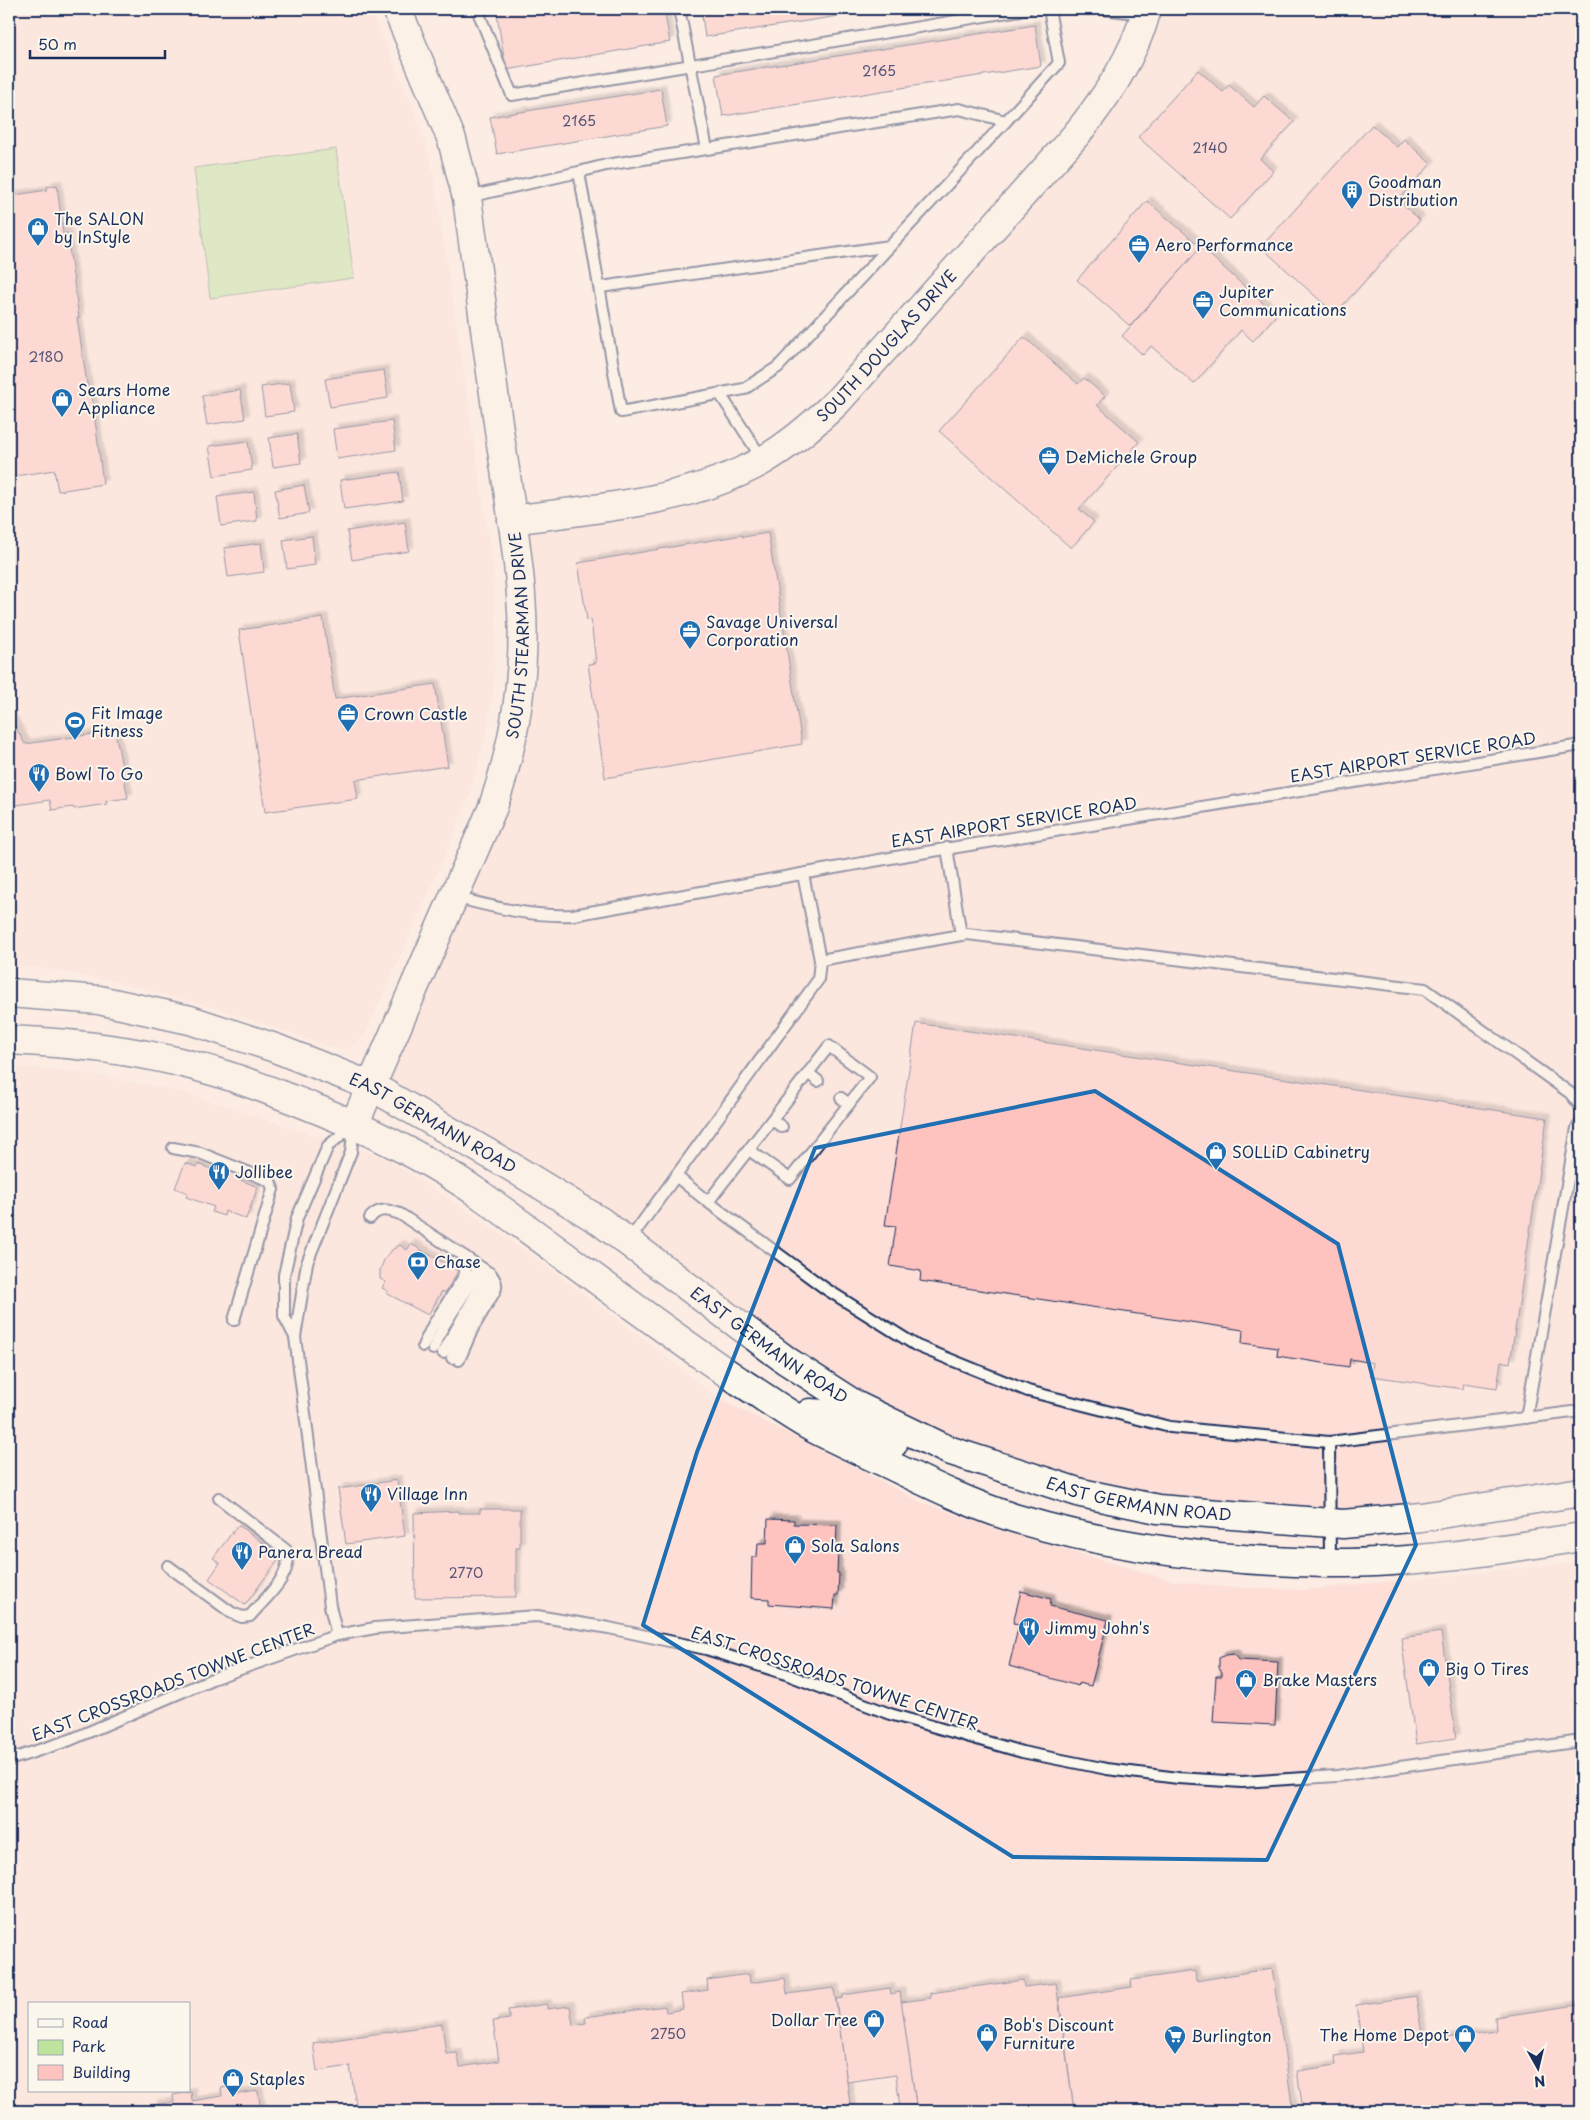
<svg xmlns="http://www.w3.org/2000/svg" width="1590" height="2120" font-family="'Playpen Sans',sans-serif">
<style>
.built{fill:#fddfd8;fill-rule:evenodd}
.green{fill:#bde39d;stroke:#6c897e}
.building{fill:#fec2bf;stroke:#1b2f5e;filter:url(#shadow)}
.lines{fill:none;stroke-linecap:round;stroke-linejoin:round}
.lane-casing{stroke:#1b2f5e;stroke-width:14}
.secondary-casing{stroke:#1b2f5e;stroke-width:31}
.lane{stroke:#fbf7ec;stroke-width:10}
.secondary{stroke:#fbf7ec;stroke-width:28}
.marked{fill:none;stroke:#1f6fb2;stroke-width:4;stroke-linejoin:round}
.labels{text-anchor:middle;stroke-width:4;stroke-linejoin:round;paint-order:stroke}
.number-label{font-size:14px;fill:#545476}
.poi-label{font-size:16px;fill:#1b2f5e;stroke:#fbf7ec;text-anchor:start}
.street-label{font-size:16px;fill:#1b2f5e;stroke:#fbf7ec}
</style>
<defs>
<filter id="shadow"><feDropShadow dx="4.5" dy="-4.5" stdDeviation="1" flood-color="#0004"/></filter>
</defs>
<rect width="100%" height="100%" fill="#fcece3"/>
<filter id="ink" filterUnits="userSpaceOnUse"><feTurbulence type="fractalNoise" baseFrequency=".02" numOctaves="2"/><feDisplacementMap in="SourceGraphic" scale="10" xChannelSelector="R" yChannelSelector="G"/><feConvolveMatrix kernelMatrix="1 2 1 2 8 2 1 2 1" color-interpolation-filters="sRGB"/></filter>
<g filter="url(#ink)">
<g class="built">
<polygon points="9,9 370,9 406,90 426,144 434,176 494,574 496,625 494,684 486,735 470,794 443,860 364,1037 346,1050 322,1044 216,1008 112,981 42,968 9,966"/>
<polygon points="1147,9 1581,9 1581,1492 1271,1520 958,1454 702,1300 371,1086 506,771 512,520 763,460 1076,135"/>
<path d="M9,1066l69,6 101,19 209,68 72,47 71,49 116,86 70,57 111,55 93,49 78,28 174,51 52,6 79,3 277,-28v549h-1572zM29,2004h160v87h-160z"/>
</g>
<polygon class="green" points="336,149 354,278 210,298 194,168"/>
<g class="building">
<polygon points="496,9 664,9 670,42 506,70"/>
<polygon points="701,9 883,9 705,37"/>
<polygon points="1035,25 1041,66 723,116 716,75"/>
<polygon points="1198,70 1223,92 1229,85 1254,107 1264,96 1294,122 1260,159 1273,171 1230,219 1138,137"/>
<polygon points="661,89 667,126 497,154 490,117"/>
<polygon points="1372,125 1397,147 1404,139 1431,164 1398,200 1420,220 1335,314 1261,247"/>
<polygon points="57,185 63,234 67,233 79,318 77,318 89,397 92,396 103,484 58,491 54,470 9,477 9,196 47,190 47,187"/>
<polygon points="1147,201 1201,247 1130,326 1077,280"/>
<polygon points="1201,247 1276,315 1253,341 1241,330 1194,384 1151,346 1143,355 1122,336"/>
<polygon points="1024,337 1078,384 1084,378 1105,396 1097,405 1139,442 1079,509 1094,522 1071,548 939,431"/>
<polygon points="384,370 388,398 330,407 325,379"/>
<polygon points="290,383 294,412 265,416 261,387"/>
<polygon points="240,390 245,419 207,425 202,396"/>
<polygon points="392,421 396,450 337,459 333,429"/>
<polygon points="297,434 301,463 273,467 269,438"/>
<polygon points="248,441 252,470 214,476 209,446"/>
<polygon points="399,472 403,501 344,509 340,480"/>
<polygon points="304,485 309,513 280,518 275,490"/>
<polygon points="254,492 257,521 221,526 217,497"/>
<polygon points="405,522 409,551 352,560 347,531"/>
<polygon points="768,533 802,744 605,778 588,664 596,663 593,638 591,619 587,620 578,563 742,535 743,537"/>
<polygon points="312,536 315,565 287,569 283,540"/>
<polygon points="261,543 264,572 228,577 224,548"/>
<polygon points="323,618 335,699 435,684 448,766 355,780 358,799 265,812 239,630"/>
<polygon points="9,715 25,744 115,731 128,798 106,801 107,804 74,809 73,807 52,810 50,800 10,806 9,809"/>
<polygon points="916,1023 1547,1118 1510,1363 1501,1361 1497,1388 1464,1383 1463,1389 1371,1376 1373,1363 1350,1359 1349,1367 1277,1356 1278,1348 1242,1343 1243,1330 920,1281 921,1271 890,1266 896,1226 885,1225"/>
<polygon points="185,1163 197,1167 198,1164 227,1175 228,1171 239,1176 238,1179 258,1187 246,1219 225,1211 224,1216 212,1212 214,1207 186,1197 188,1193 175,1188"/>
<polygon points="411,1244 458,1271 445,1293 442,1291 428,1315 386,1293 388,1291 382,1288 386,1282 380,1279 380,1270 384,1260 392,1250 400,1245 407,1250"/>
<polygon points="397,1480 405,1536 346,1544 338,1489"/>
<polygon points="480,1509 520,1509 520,1548 516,1548 516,1597 415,1598 414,1513 459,1511 459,1513 480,1513"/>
<polygon points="768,1519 794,1520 794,1524 837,1525 836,1550 838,1550 837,1573 839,1573 838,1595 835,1595 834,1609 769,1604 769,1599 751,1598 752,1557 757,1557 758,1543 767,1543"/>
<polygon points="238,1525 281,1556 245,1605 209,1579 220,1563 213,1558"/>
<polygon points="1021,1591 1051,1599 1050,1606 1108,1620 1091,1686 1079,1683 1078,1686 1009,1666 1019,1624 1013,1623"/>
<polygon points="1441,1632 1456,1738 1416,1744 1401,1638"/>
<polygon points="1234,1654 1238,1660 1278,1662 1275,1725 1213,1722 1216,1676 1222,1676 1222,1672 1219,1668 1219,1658 1225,1655"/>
<polygon points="1272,1968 1293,2111 1074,2111 1059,1998 1132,1987 1131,1980 1195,1971 1196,1981"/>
<polygon points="749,1974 750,1983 785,1978 787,1994 834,1988 851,2111 357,2111 350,2066 317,2071 313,2043 442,2024 446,2054 457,2053 460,2067 499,2061 493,2021 510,2019 508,2010 547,2004 547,2009 570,2006 573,2025 586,2023 585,2017 665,2006 666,2012 683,2009 681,1994 708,1990 707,1980"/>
<polygon points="1023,1980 1024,1987 1056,1983 1074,2111 917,2111 901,2002 931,1998 930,1993"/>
<polygon points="890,1988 891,1994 900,1992 916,2105 900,2107 896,2075 847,2082 836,1999 843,1998 843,1995"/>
<polygon points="1416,1996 1423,2041 1496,2031 1495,2017 1577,2005 1579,2020 1581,2020 1581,2111 1303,2111 1297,2071 1336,2065 1335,2056 1363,2052 1356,2005"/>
<polygon points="236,2086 237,2094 258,2091 261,2111 154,2111 153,2105 174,2102 173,2095 191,2092 192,2101 222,2096 221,2088"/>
</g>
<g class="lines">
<g class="lane-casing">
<g id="lane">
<polyline points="477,9 512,95 1027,9"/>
<polyline points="679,9 707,149"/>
<polyline points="1103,9 1144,14"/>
<polyline points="1006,121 1059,63 1049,9"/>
<polyline points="468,197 579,172 621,412 744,389 778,367 1006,121 959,109 606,165 579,172"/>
<polyline points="601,287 890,246"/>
<polyline points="720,394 763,460"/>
<polyline points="947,848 961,935"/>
<path d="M454,897c39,10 77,20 119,18l323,-58 685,-112"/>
<polyline points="820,960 967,934 1425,989 1570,1093 1581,1107"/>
<polyline points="808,1073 818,1081"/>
<polyline points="841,1098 849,1104"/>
<polyline points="772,1120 782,1127"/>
<polyline points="173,1148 200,1153 270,1181 273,1189 234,1320"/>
<polyline points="749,1150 790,1179 870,1077 829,1046 708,1202 826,1289 917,1346 1028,1391 1170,1427 1329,1442"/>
<polyline points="676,1176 708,1202"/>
<path d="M370,1218c9,-11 18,-8 30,-4l91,60c4,6 7,10 4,17l-22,37 -14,32"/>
<polyline points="628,1242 818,980 820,960 803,874"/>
<polyline points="295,1337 284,1316 284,1275 297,1218 328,1146 351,1127"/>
<polyline points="423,1346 433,1325 465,1275 465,1257"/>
<polyline points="433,1349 443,1327 473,1280 476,1269 473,1263"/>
<polyline points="443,1353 481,1285 483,1269"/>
<polyline points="452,1358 464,1326 489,1285 491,1274"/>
<polyline points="1526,1418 1577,1128 1581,1123"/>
<polyline points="1330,1562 1329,1442 1581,1411"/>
<path d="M168,1566l64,47 10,4 8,-1c15,-18 45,-42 36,-66l-67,-52"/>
<polyline points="337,1635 330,1606 295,1337 307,1263 351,1152 354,1126"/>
<polyline points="9,1760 70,1740 212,1679 337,1635 375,1628 537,1616 609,1628 706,1649 786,1674 890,1714 1022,1752 1107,1769 1178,1778 1242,1782 1337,1776 1581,1741"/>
</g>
</g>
<g class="secondary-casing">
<g id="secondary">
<path id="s1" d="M512,520c84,-12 175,-17 250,-59 28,-16 52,-37 75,-59l239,-267c31,-39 58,-78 71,-126"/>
<path id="s2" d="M9,993l90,7 91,20 85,28 96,38 139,80 90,55 187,140 70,45 91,44 133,43 77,16 185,15 78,-7 160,-25"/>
<path d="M9,1040c69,3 144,12 210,33 36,11 70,25 105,39 55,23 109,49 158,84 86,61 169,126 257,185 24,15 47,32 72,46 25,13 51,25 77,37 41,20 82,40 126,54 100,30 207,43 312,45 85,1 172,-13 255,-26"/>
<path id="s3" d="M354,1125l139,-318c23,-67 34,-141 28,-212 -4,-53 -13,-105 -21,-158 -11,-79 -22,-159 -33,-239l-15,-58 -55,-131"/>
<path d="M810,1413c28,0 57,19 83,31"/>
</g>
</g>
<use href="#lane" class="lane"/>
<use href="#secondary" class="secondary"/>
</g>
</g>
<path d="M0 0H1590V2120H0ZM1095,1091l243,153 78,301 -149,315 -254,-3 -370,-232 54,-173 118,-304z" fill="#fcece3" fill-opacity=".55" fill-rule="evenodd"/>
<path class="marked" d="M1095,1091l243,153 78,301 -149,315 -254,-3 -370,-232 54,-173 118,-304z"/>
<defs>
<g id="building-pin" transform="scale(1.125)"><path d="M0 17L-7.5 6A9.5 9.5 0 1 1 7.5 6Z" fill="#1f6fb2" stroke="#fbf7ec"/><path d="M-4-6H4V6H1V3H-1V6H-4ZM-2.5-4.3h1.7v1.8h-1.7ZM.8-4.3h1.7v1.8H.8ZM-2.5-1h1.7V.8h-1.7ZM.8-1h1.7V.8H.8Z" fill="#fff"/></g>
<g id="shop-pin" transform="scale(1.125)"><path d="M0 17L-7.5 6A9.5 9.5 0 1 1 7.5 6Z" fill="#1f6fb2" stroke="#fbf7ec"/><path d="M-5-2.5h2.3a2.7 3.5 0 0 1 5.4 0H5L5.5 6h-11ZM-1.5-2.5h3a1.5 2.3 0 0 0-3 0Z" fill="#fff"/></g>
<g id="office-pin" transform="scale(1.125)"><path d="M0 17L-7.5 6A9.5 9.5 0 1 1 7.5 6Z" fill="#1f6fb2" stroke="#fbf7ec"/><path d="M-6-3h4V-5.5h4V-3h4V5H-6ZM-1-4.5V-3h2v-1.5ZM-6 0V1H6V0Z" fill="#fff"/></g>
<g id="stadium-pin" transform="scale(1.125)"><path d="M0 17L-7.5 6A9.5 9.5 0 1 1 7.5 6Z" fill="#1f6fb2" stroke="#fbf7ec"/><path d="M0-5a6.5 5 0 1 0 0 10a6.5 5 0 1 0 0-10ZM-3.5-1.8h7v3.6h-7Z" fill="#fff"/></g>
<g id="restaurant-pin" transform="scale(1.125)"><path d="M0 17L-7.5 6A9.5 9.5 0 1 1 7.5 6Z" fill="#1f6fb2" stroke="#fbf7ec"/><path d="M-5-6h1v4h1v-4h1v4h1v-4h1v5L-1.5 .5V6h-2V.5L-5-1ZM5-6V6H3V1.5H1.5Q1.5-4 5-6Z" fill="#fff"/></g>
<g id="bank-pin" transform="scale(1.125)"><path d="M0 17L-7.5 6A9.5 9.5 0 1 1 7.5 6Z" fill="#1f6fb2" stroke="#fbf7ec"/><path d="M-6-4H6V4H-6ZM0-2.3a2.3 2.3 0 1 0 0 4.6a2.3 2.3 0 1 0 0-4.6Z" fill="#fff"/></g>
<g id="supermarket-pin" transform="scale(1.125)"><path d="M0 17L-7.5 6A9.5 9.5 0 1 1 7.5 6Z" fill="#1f6fb2" stroke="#fbf7ec"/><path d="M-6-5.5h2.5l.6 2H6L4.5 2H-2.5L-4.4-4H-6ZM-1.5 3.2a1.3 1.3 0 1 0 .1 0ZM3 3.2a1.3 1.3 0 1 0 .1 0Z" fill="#fff"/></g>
</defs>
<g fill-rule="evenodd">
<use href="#building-pin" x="1352" y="191"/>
<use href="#shop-pin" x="38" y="228"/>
<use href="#office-pin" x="1139" y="245"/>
<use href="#office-pin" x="1203" y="301"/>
<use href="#shop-pin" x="62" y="399"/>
<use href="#office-pin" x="1049" y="457"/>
<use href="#office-pin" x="690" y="631"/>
<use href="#office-pin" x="348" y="714"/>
<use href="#stadium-pin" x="75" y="722"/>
<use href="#restaurant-pin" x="39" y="774"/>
<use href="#shop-pin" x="1216" y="1152"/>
<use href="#restaurant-pin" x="219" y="1172"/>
<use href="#bank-pin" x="418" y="1262"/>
<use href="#restaurant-pin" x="371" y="1494"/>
<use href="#shop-pin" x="795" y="1546"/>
<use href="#restaurant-pin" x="242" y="1552"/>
<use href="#restaurant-pin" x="1029" y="1628"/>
<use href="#shop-pin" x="1429" y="1669"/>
<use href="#shop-pin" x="1246" y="1680"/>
<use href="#shop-pin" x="874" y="2020"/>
<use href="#shop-pin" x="987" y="2034"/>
<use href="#shop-pin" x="1465" y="2035"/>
<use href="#supermarket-pin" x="1175" y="2036"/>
<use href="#shop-pin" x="233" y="2079"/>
</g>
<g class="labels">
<g class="number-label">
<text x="879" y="76">2165</text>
<text x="579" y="126">2165</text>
<text x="1210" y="153">2140</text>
<text x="46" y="362">2180</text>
<text x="466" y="1578">2770</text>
<text x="668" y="2039">2750</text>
</g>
<g class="poi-label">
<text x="1368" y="188">Goodman<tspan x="1368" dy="18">Distribution</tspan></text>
<text x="54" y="225">The SALON<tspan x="54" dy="18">by InStyle</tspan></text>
<text x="1155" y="251">Aero Performance</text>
<text x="1219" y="298">Jupiter<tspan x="1219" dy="18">Communications</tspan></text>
<text x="78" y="396">Sears Home<tspan x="78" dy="18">Appliance</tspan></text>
<text x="1065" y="463">DeMichele Group</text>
<text x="706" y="628">Savage Universal<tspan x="706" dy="18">Corporation</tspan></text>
<text x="91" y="719">Fit Image<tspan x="91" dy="18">Fitness</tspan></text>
<text x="364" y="720">Crown Castle</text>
<text x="55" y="780">Bowl To Go</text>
<text x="1232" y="1158">SOLLiD Cabinetry</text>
<text x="235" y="1178">Jollibee</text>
<text x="434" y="1268">Chase</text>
<text x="387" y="1500">Village Inn</text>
<text x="811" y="1552">Sola Salons</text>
<text x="258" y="1558">Panera Bread</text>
<text x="1045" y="1634">Jimmy John's</text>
<text x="1445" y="1675">Big O Tires</text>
<text x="1262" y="1686">Brake Masters</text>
<text x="858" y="2026" text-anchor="end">Dollar Tree</text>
<text x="1003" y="2031">Bob's Discount<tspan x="1003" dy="18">Furniture</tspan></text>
<text x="1449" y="2041" text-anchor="end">The Home Depot</text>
<text x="1191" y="2042">Burlington</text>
<text x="249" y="2085">Staples</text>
</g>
<g class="street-label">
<text dy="6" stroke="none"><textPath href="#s1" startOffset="429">SOUTH DOUGLAS DRIVE</textPath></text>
<text dy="6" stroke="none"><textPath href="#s3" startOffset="522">SOUTH STEARMAN DRIVE</textPath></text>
<text transform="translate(1413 757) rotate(-9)" y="6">EAST AIRPORT SERVICE ROAD</text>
<text transform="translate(1014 822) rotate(-9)" y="6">EAST AIRPORT SERVICE ROAD</text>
<text dy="6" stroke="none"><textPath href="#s2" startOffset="448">EAST GERMANN ROAD</textPath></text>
<text dy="6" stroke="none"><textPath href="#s2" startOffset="852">EAST GERMANN ROAD</textPath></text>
<text dy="6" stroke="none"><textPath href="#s2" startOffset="1258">EAST GERMANN ROAD</textPath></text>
<text transform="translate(835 1678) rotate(18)" y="6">EAST CROSSROADS TOWNE CENTER</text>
<text transform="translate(173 1682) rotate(-21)" y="6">EAST CROSSROADS TOWNE CENTER</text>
</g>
</g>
<rect width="1590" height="2120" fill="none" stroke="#fbf7ec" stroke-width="30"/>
<rect x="15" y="15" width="1560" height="2090" fill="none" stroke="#1b2f5e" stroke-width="2" filter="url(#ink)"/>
<rect x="28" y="2002" width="162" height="90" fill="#fbf7ec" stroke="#a1a7b3"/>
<rect x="38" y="2019" width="25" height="8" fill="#fbf7ec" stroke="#a1a7b3"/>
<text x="72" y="2028" font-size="15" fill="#1b2f5e">Road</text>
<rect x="38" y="2040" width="25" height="15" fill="#bde39d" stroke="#a1a7b3"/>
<text x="72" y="2052" font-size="15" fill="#1b2f5e">Park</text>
<rect x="38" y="2065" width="25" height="15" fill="#fec2bf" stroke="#a1a7b3"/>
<text x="72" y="2078" font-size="15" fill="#1b2f5e">Building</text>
<g transform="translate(1538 2068) rotate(172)" stroke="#fbf7ec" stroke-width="4" paint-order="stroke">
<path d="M0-4L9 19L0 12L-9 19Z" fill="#1b2f5e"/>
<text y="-8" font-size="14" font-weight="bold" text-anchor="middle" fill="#1b2f5e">N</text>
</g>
<path d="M30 50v8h135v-8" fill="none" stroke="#1b2f5e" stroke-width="2.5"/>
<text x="38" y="50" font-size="15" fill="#1b2f5e" stroke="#fbf7ec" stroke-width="4" paint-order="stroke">50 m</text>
</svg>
